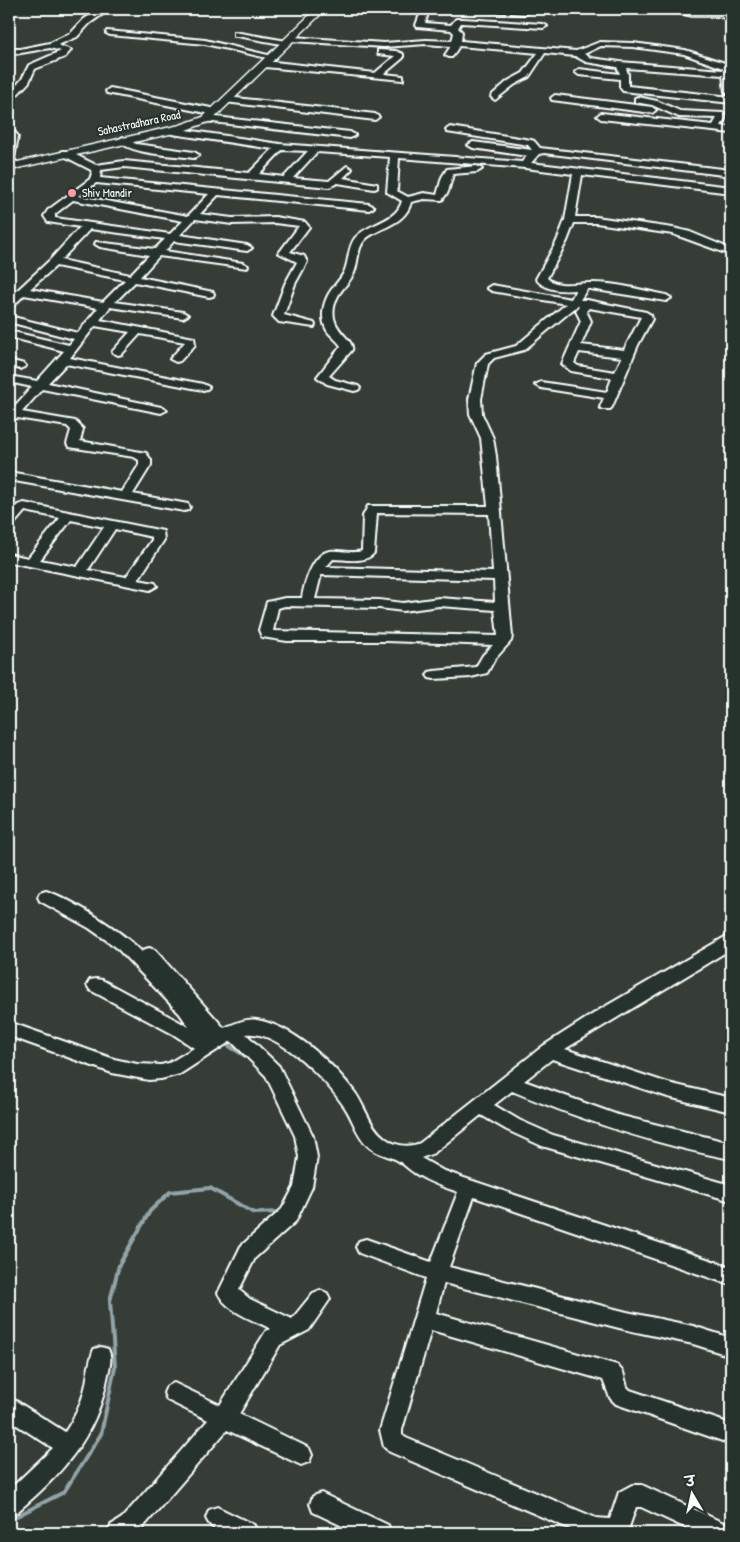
<svg xmlns="http://www.w3.org/2000/svg" width="740" height="1542" font-family="'Patrick Hand','Playpen Sans Deva',sans-serif">
<style>
.lines{fill:none;stroke-linecap:round;stroke-linejoin:round}
.stream{stroke:#92a4a9;stroke-width:4}
.minor-casing{stroke:#fff;stroke-width:4}
.major-casing{stroke:#fff;stroke-width:3}
.minor{fill:#26332d;fill-rule:evenodd}
.major{fill:#26332d;fill-rule:evenodd}
.poi-dot{fill:#ff9aa2;stroke:#26332d;stroke-width:2}
.labels{text-anchor:middle;stroke-width:4;stroke-linejoin:round;paint-order:stroke}
.far-street-label{font-size:12px;fill:#fff;stroke:#26332d}
.far-poi-label{font-size:12px;fill:#fff;stroke:#26332d;text-anchor:start}
</style>
<rect width="100%" height="100%" fill="#353d36"/>
<filter id="ink" filterUnits="userSpaceOnUse"><feTurbulence type="fractalNoise" baseFrequency=".02" numOctaves="2"/><feDisplacementMap in="SourceGraphic" scale="10" xChannelSelector="R" yChannelSelector="G"/><feConvolveMatrix kernelMatrix="1 2 1 2 8 2 1 2 1" color-interpolation-filters="sRGB"/></filter>
<g filter="url(#ink)">
<g class="lines">
<g class="stream">
<polyline points="224,1043 249,1058"/>
<polyline points="9,1520 64,1492 101,1434 115,1367 110,1301 119,1265 150,1211 170,1192 210,1188 254,1213 281,1212"/>
</g>
<g class="minor-casing">
<g id="minor">
<polygon points="101,9 110,9 90,23 77,37 58,45 71,50 65,57 35,69 29,82 15,97 13,110 9,113 9,94 22,79 29,65 61,51 50,48 15,54 9,53 9,49 20,49 50,43 71,33 84,19"/>
<path d="M422,9l7,1 -4,13 26,2 5,-6h7l80,5 4,2 -4,2 -82,-5 -3,5 4,4 -1,9 115,10 24,-9 33,1 52,7 46,15v29l-6,-2 -2,-17 -97,-7 2,6v12l103,11v6l-108,-12 -3,-4v-8l-41,-4 -4,-3 4,-3 41,5 -3,-7 -31,-5 -11,-6 -30,-3 -16,24 -15,8 -19,15 -4,-3 1,-2 16,-14 15,-8 15,-20 -79,-7 -7,11h-3l-4,-2 6,-9 -25,-2 -42,3 -92,-6 -4,-2 4,-2 92,6 42,-3 26,1 2,-8 -3,-3 -34,-3 -1,-2zM601,46l32,1 51,7 39,14v2l-103,-8 -29,-4 -7,-4z"/>
<path d="M476,9c12,-1 44,-3 53,3l-4,2 -45,-3z"/>
<polygon points="660,9 719,12 731,15 731,20 718,16 693,16"/>
<polygon points="107,31 205,40 276,57 272,59 205,44 110,35 106,33"/>
<polygon points="234,32 287,41 291,43 287,45 237,36 234,36"/>
<polygon points="378,50 396,51 403,54 403,58 384,74 403,76 403,80 265,67 261,64 265,61 375,73 395,56 378,54"/>
<polygon points="110,88 216,109 220,112 216,115 107,93 106,91"/>
<polygon points="555,95 652,107 656,110 652,113 552,100 551,98"/>
<polygon points="228,97 375,114 379,117 375,120 225,102 224,100"/>
<polygon points="638,97 657,101 680,111 723,113 726,117 721,126 731,127 731,133 601,119 597,116 601,113 713,125 717,118 679,117 652,105 635,102 635,98"/>
<polygon points="207,116 350,132 355,135 350,138 204,121 203,119"/>
<path d="M450,127l81,13 3,1 6,7 191,22v6l-187,-23 -5,1 -8,9 200,24v6l-149,-18 -7,42h21l77,11 17,4 41,17v6l-58,-21 -77,-11h-22l-7,18 -20,37c11,10 27,5 41,5 26,-1 53,7 78,12l5,3 -5,3 -76,-12h-3l-7,11h7l59,12 5,3 1,4 -14,26 -26,62 -2,2h-8l-2,-2 4,-9 -63,-10 -6,-3 6,-3 66,10 5,-14 -41,-7 -9,-7 19,-43 -5,-10 3,-5h-2l-53,44 -30,8 -6,6 -7,35 1,15 11,24 3,18 16,180 -1,5 -17,19 -7,13 -16,4 -37,2 -5,-1 -2,-3 2,-3 5,-1 42,-4 7,-12 10,-10 -106,-4h-100l-25,-4 -3,-7 8,-28 18,-4h17c2,-14 11,-45 28,-47 11,-1 22,3 32,0l1,-35 5,-10h120l-7,-68 -11,-24 -1,-15 8,-36 9,-9 30,-8 50,-42 -74,-13 -5,-3 5,-3 79,14 5,-9c-15,1 -30,1 -40,-11l21,-38 8,-21 8,-46 -48,-6 -126,-10 -2,33 11,6 16,-4 13,2 5,-18 5,-8 30,-3 5,3 -5,3 -24,2 -5,18 -6,8 -18,-1 -13,3c-5,21 -27,24 -43,35 -12,9 -9,24 -14,36 -4,9 -13,16 -17,25 -14,31 18,39 15,52l-23,26 6,4 23,6 2,2 -2,2 -4,1 -27,-7 -10,-7 24,-31c-3,-5 -9,-9 -13,-14 -9,-13 -5,-31 4,-43 4,-6 10,-11 13,-19 4,-10 3,-23 10,-32 14,-16 41,-15 47,-37l-15,-9 3,-35 -73,-5 -24,26 36,3 18,-15 5,3 -9,9 34,6v4l-3,1 -36,-6 -9,4 -205,-20 -23,3 -1,8 269,26 5,3 -5,3 -151,-15 -18,19 32,4 43,-1 30,5 4,5 -19,25 14,4 3,6 -12,22 -11,31 30,8 1,2 -1,2 -35,-5 -6,-6 12,-32 12,-22 -18,-9 20,-27 -24,-3 -43,1 -37,-5 -15,16 67,10 5,3 -5,3 -73,-10 -9,10 78,12 5,3 -1,2 -88,-12 -19,21 73,15 1,2 -1,2 -4,1 -74,-15 -20,20 68,10 5,3 -5,3 -73,-11 -10,13 94,18 1,6 -1,2 -14,15 -4,1 -6,-3 15,-17 -45,-8 -18,20 -4,1 -6,-3 18,-20 -35,-6 -25,32 133,26 6,3 -2,2 -4,1 -137,-26 -18,19 113,24 6,3 -6,3 -119,-24 -20,23 53,9 8,8 -3,12 66,12 5,7v5l-18,29 55,10 2,3 -2,3 -4,1 -175,-31v-8l113,20 17,-27v-5l-5,-3 -65,-10 -2,-3 4,-14 -4,-4 -50,-8 -8,4v-12h2l21,-23 -23,-5v-6l28,5 27,-30 -55,-14v-6l60,14 5,-6 -65,-17v-6l69,17 20,-25 -74,-13 -11,11 -4,1v-9l41,-38 30,-33 -32,-5 -4,-6 4,-6 42,-31 2,-6 -1,-3 -29,-15v-4h6l28,14 28,-4 125,12 24,-24 -101,-15 -5,-3 5,-3 108,16 242,18 5,-6 -54,-8 -5,-3 5,-3 59,8 -4,-5 -81,-13 -1,-2zM282,150l26,1 -24,26 -25,-3zM96,183l113,11 -21,22 -109,-20zM73,200l110,21 -13,13 -115,-16v-4zM90,229l75,10 -10,10 -59,-7 -1,2 5,3 49,8 -19,20 -69,-15zM56,266l69,14 -22,22 -73,-13zM589,308l52,9 -17,33 -43,-5 10,-24 -5,-10zM579,352l43,5 -7,15 -37,-6 -4,-3zM377,513l112,1 4,58 -167,-5 7,-8c13,0 32,5 41,-6zM321,575l173,5 1,22 -56,-4 -36,5 -24,-3 -64,-1zM285,606l94,2 24,3 36,-5 56,4 3,26 -225,-5 5,-23z"/>
<polygon points="9,128 12,129 18,136 14,159 20,166 15,169 9,165"/>
<path d="M123,137l13,7 58,8 5,3 -5,3c-19,-3 -64,-3 -76,-18z"/>
<polygon points="9,360 24,364 26,366 20,369 9,366"/>
<path d="M24,503l139,28 1,9 -26,40 17,3 2,3 -7,4 -141,-28v-8l19,4 32,-40 -35,-7 -12,14 -4,1c0,-13 2,-20 15,-23zM71,520l33,7 -27,40 -37,-7zM115,529l37,8v3l-26,37 -38,-7z"/>
<path d="M46,891c26,8 77,41 96,61l1,-2 6,-2 6,2 69,78c10,-4 22,-10 33,-8 37,6 78,45 99,74 10,15 14,33 29,44 10,8 23,10 35,5l123,-97 58,-37 124,-72 6,-2v14l-166,100 103,34 63,15v14l-63,-15 -116,-38 -28,22 94,34 113,28v16c-75,-14 -149,-39 -219,-68l-18,14 25,15 34,15 178,50v16l-189,-55 -35,-16 -26,-15 -47,38 -13,5 21,12 22,8 267,89v18l-257,-88 -25,70 178,45 66,14 38,12v18l-38,-12 -66,-14 -183,-47 -8,30 181,52 6,7 4,15 3,3 101,34v20l-115,-40 -6,-6 -7,-18 -172,-50 -29,100v5l4,3 190,80 14,1 9,-27 13,-7h10l86,40 3,8h-34l-56,-26h-5l-9,26h-47l-190,-81 -6,-5 -4,-17 46,-152 -67,-25 -3,-6 3,-6 7,-2 65,23 27,-70c-15,-5 -29,-10 -42,-18 -7,-4 -12,-10 -19,-14 -10,-5 -21,-6 -30,-15 -11,-11 -14,-26 -23,-39 -17,-25 -65,-76 -98,-72l33,32 34,70 4,21 -5,30 -16,34 -41,37 -16,32 11,9 42,20 21,-26 7,-3 7,3 3,6 -21,31 -29,15 -41,69 70,34 3,7 -3,7 -8,3 -74,-35 -89,103h-30l3,-8 11,-7 86,-98 -41,-20 -3,-7 3,-7 7,-3 46,22 46,-74 5,-2c-17,-9 -44,-17 -53,-36l23,-47 41,-37 12,-22 5,-30 -4,-21 -29,-60 -35,-35 -51,33 -19,5 -12,1 -37,-7 -103,-37v-14l105,37 23,5 24,1 8,-2 25,-15 -21,-14 -83,-44 -3,-5 3,-5 6,-1 6,1 87,47 -9,-13 -64,-67 -27,-19 -49,-27 -2,-4 2,-4z"/>
<path d="M101,1347l7,2c5,10 1,20 -1,30 -10,57 -47,97 -90,133l-8,3v-25l44,-42 -44,-28v-22l7,3 49,31c8,-12 15,-25 19,-40 4,-14 4,-29 10,-43z"/>
<polygon points="321,1493 388,1525 391,1533 357,1533 313,1512 310,1504 313,1496"/>
<path d="M217,1507l37,18 3,8c-18,0 -43,5 -51,-15l3,-8z"/>
</g>
</g>
<g class="major-casing">
<polygon id="major" points="316,9 326,9 211,121 183,131 9,170 9,164 180,125 203,117"/>
</g>
<use href="#minor" class="minor"/>
<use href="#major" class="major"/>
</g>
</g>
<circle class="poi-dot" cx="72" cy="193" r="5"/>
<g class="labels">
<g class="far-street-label">
<text transform="translate(139 123) rotate(-12)" y="4">Sahastradhara Road</text>
</g>
<g class="far-poi-label">
<text x="82" y="197">Shiv Mandir</text>
</g>
</g>
<rect width="740" height="1542" fill="none" stroke="#26332d" stroke-width="30"/>
<rect x="15" y="15" width="710" height="1512" fill="none" stroke="#fff" stroke-width="2" filter="url(#ink)"/>
<g transform="translate(692 1494) rotate(351)" stroke="#26332d" stroke-width="4" paint-order="stroke">
<path d="M0-4L9 19L0 12L-9 19Z" fill="#ffffff"/>
<text y="-8" font-size="14" font-weight="bold" text-anchor="middle" fill="#ffffff">उ</text>
</g>
</svg>
